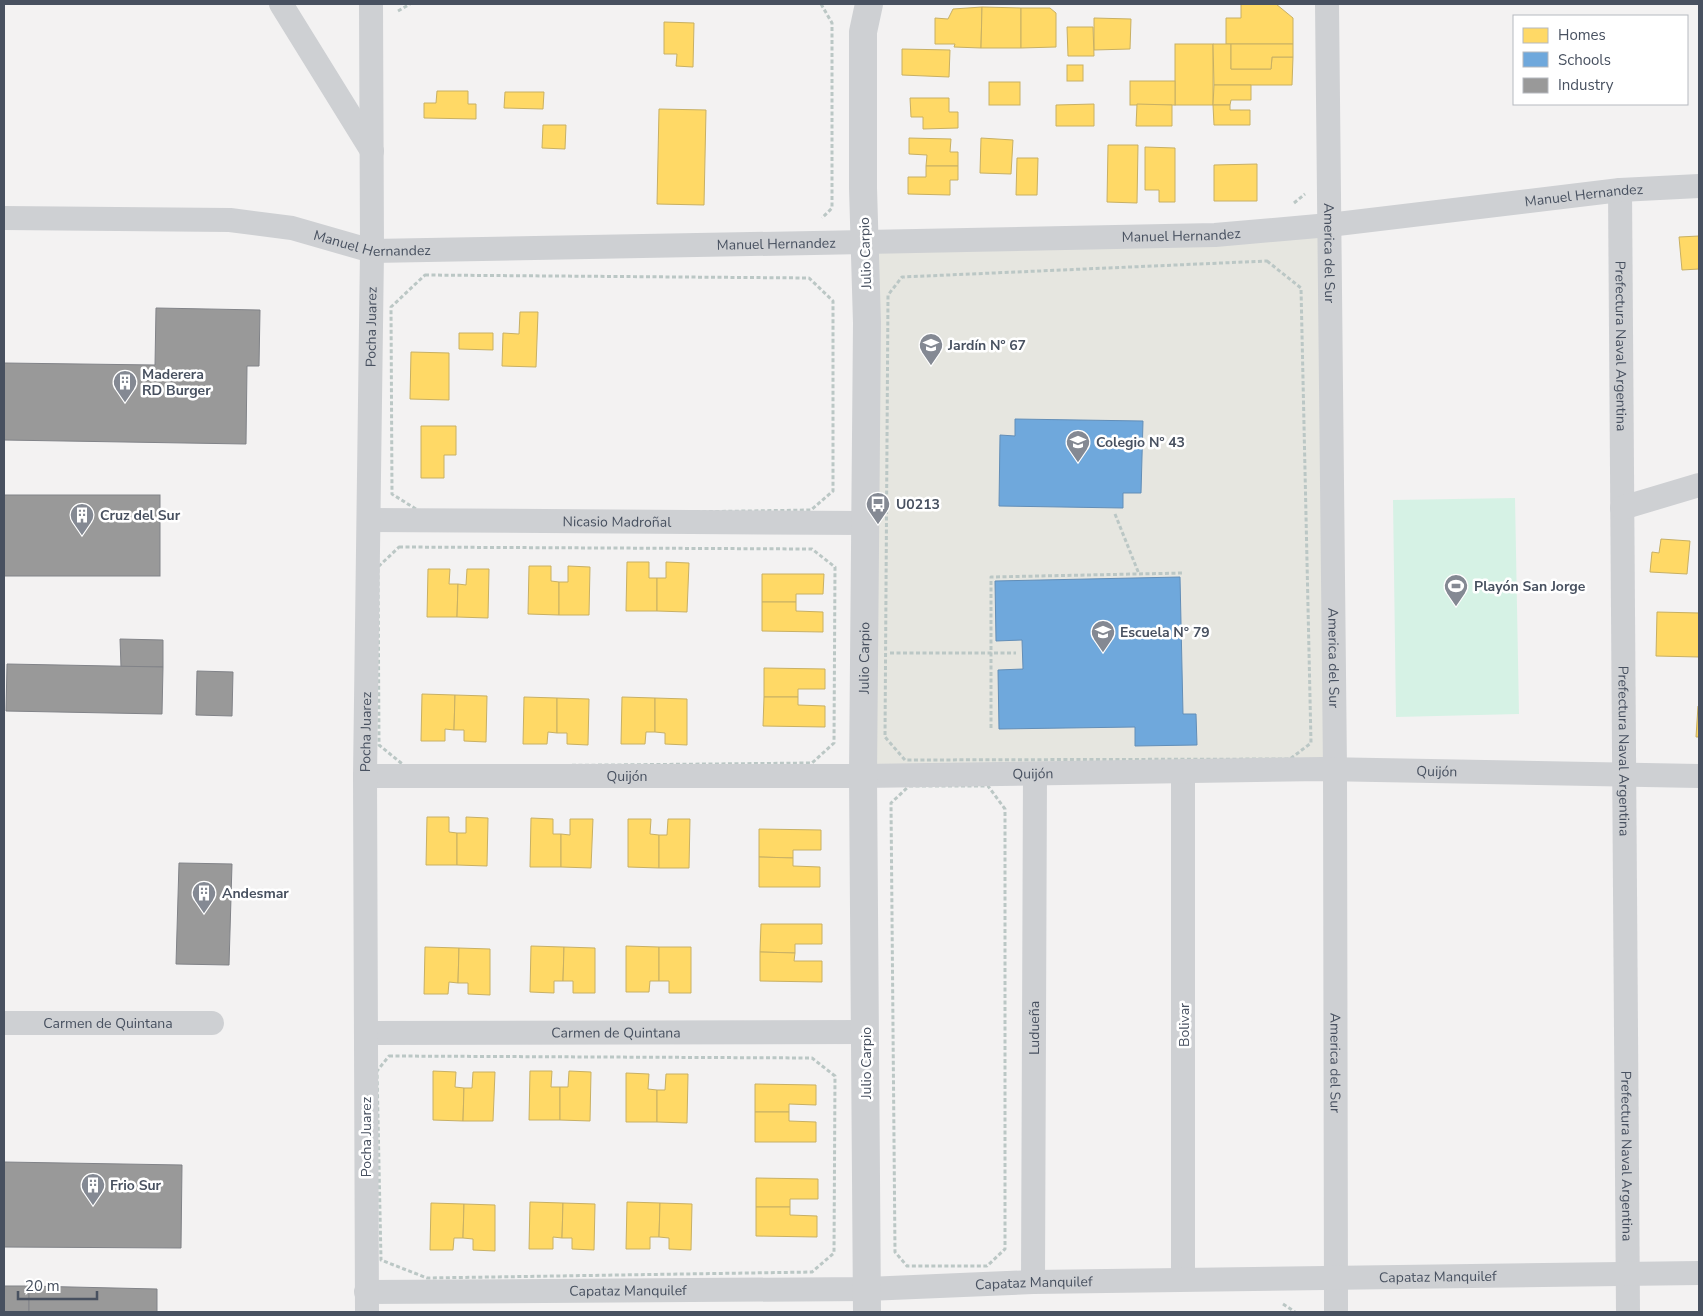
<svg xmlns="http://www.w3.org/2000/svg" width="1703" height="1316" font-family="'Nunito Sans',sans-serif">
<style>
.commercial{fill:#e6e6e0}
.green{fill:#d6f2e5}
.homes{fill:#ffd966;stroke:#c8b064}
.schools{fill:#6fa8dc;stroke:#638eb7}
.industry{fill:#999;stroke:#818388}
.lines{fill:none;stroke-linecap:round;stroke-linejoin:round}
.path{stroke:#bbc7c5;stroke-width:3;stroke-dasharray:4 2.5;stroke-linecap:butt}
.minor{stroke:#ced0d3;stroke-width:24}
.tertiary{stroke:#ced0d3;stroke-width:28}
.labels{text-anchor:middle;stroke-width:5;stroke-linejoin:round;paint-order:stroke}
.street-label{font-size:14px;fill:#485160;stroke:#fff}
.poi-label{font-size:14px;font-weight:bold;fill:#485160;stroke:#fff;text-anchor:start}
</style>
<rect width="100%" height="100%" fill="#f3f2f2"/>
<polygon class="commercial" points="1329,225 1335,769 863,776 865,242"/>
<polygon class="green" points="1515,498 1519,714 1396,717 1393,500"/>
<g class="homes">
<polygon points="1241,4 1276,4 1293,18 1293,44 1226,44 1226,18 1241,18"/>
<polygon points="982,7 981,48 954,47 955,44 935,44 935,18 948,19 953,9"/>
<polygon points="982,7 1021,8 1021,48 981,48"/>
<polygon points="1021,8 1050,8 1056,13 1056,47 1021,48"/>
<polygon points="1094,18 1131,19 1130,49 1094,50"/>
<polygon points="664,22 694,23 693,67 676,66 677,54 664,54"/>
<polygon points="1067,27 1093,27 1094,56 1068,56"/>
<rect x="1175" y="44" width="38" height="61"/>
<polygon points="1213,44 1231,44 1231,69 1271,69 1272,57 1293,57 1292,85 1214,85"/>
<polygon points="1231,44 1293,44 1293,57 1272,57 1271,69 1231,69"/>
<polygon points="902,49 950,50 949,77 902,75"/>
<rect x="1067" y="65" width="16" height="16"/>
<rect x="1130" y="81" width="45" height="24"/>
<rect x="989" y="82" width="31" height="23"/>
<polygon points="1214,85 1251,85 1251,100 1231,100 1230,105 1213,105"/>
<polygon points="437,91 468,91 468,104 476,104 476,119 424,118 424,103 436,103"/>
<polygon points="505,92 544,92 543,109 504,108"/>
<polygon points="910,98 949,98 949,112 958,112 958,128 923,129 923,117 911,117"/>
<polygon points="1094,104 1094,126 1056,126 1056,105"/>
<polygon points="1137,104 1172,105 1172,126 1136,126"/>
<polygon points="1213,105 1230,105 1230,110 1250,110 1250,125 1214,125"/>
<polygon points="659,109 706,110 704,205 657,204"/>
<polygon points="543,125 566,125 565,149 542,148"/>
<polygon points="909,138 951,139 950,152 958,152 958,166 926,166 927,155 909,154"/>
<polygon points="981,138 1013,140 1011,174 980,173"/>
<polygon points="1108,145 1138,145 1137,203 1107,202"/>
<polygon points="1145,147 1175,148 1175,202 1159,202 1159,190 1145,190"/>
<polygon points="1017,158 1038,158 1037,195 1016,195"/>
<polygon points="1257,164 1257,201 1214,201 1214,165"/>
<polygon points="926,166 958,166 958,180 950,180 950,195 908,194 908,177 926,177"/>
<polygon points="1699,236 1699,269 1682,270 1679,237"/>
<polygon points="520,312 538,312 536,367 502,366 503,333 519,334"/>
<polygon points="459,333 493,333 493,350 459,349"/>
<polygon points="411,352 449,353 449,400 410,399"/>
<polygon points="421,426 456,426 456,455 444,455 444,478 421,478"/>
<polygon points="1661,539 1690,541 1687,574 1650,572 1652,552 1659,553"/>
<polygon points="627,562 649,562 649,578 657,578 657,611 626,611"/>
<polygon points="666,562 689,563 687,612 657,611 657,578 666,578"/>
<polygon points="529,566 551,566 551,581 559,582 559,615 528,614"/>
<polygon points="568,566 590,567 589,615 559,615 559,582 568,582"/>
<polygon points="428,569 450,569 449,584 458,584 457,617 427,617"/>
<polygon points="467,569 489,569 488,618 457,617 458,584 466,585"/>
<polygon points="762,574 824,574 823,594 796,594 796,602 762,602"/>
<polygon points="762,602 796,602 796,611 823,612 823,632 762,631"/>
<polygon points="1657,612 1699,613 1699,657 1656,656"/>
<polygon points="764,668 825,669 825,689 798,689 798,697 764,697"/>
<polygon points="422,694 455,695 454,730 445,729 445,741 421,741"/>
<polygon points="455,695 487,696 486,742 464,741 464,730 454,730"/>
<polygon points="524,697 557,698 557,733 548,732 547,744 523,744"/>
<polygon points="622,697 655,698 655,732 646,732 645,744 621,744"/>
<polygon points="764,697 798,697 798,705 825,706 825,727 763,726"/>
<polygon points="557,698 589,699 588,745 567,744 567,733 557,733"/>
<polygon points="655,698 687,699 687,745 665,744 665,733 655,732"/>
<polygon points="1698,706 1699,706 1699,737 1696,737"/>
<polygon points="427,817 449,817 449,832 457,833 457,865 426,865"/>
<polygon points="466,817 488,818 487,866 457,865 457,833 466,833"/>
<polygon points="531,818 553,819 553,834 561,834 561,867 530,867"/>
<polygon points="570,819 593,819 591,868 561,867 561,834 570,835"/>
<polygon points="628,819 651,819 650,834 659,835 659,868 628,867"/>
<polygon points="668,819 690,819 689,868 659,868 659,835 667,835"/>
<polygon points="759,829 821,830 821,850 793,850 793,858 759,857"/>
<polygon points="759,857 793,858 793,866 820,867 820,887 759,887"/>
<polygon points="761,924 822,924 822,944 795,944 795,953 760,952"/>
<polygon points="531,946 564,947 563,981 554,981 554,993 530,992"/>
<polygon points="626,946 659,947 659,981 650,981 649,992 626,992"/>
<polygon points="425,947 459,948 458,983 449,982 448,994 424,994"/>
<polygon points="564,947 595,948 595,993 573,993 573,981 563,981"/>
<polygon points="659,947 691,947 691,993 669,993 669,981 659,981"/>
<polygon points="459,948 490,949 490,995 468,994 468,983 458,983"/>
<polygon points="760,952 795,953 794,961 822,961 822,982 760,981"/>
<polygon points="433,1071 456,1072 455,1087 464,1088 463,1121 433,1120"/>
<polygon points="530,1071 552,1071 551,1087 560,1087 560,1120 529,1120"/>
<polygon points="569,1071 591,1072 590,1121 560,1120 560,1087 568,1087"/>
<polygon points="473,1072 495,1072 493,1121 463,1121 464,1088 472,1088"/>
<polygon points="626,1073 649,1074 648,1089 657,1090 657,1122 626,1122"/>
<polygon points="666,1074 688,1074 687,1123 657,1122 657,1090 665,1090"/>
<polygon points="755,1084 816,1085 816,1105 789,1104 789,1112 755,1112"/>
<polygon points="755,1112 789,1112 789,1121 816,1122 816,1142 755,1142"/>
<polygon points="756,1178 818,1179 818,1199 790,1199 790,1207 756,1207"/>
<polygon points="530,1202 563,1203 562,1238 553,1237 553,1249 529,1249"/>
<polygon points="627,1202 660,1203 659,1237 650,1237 650,1249 626,1249"/>
<polygon points="431,1203 464,1204 463,1238 454,1238 453,1250 430,1250"/>
<polygon points="563,1203 595,1204 594,1250 572,1249 572,1238 562,1238"/>
<polygon points="660,1203 692,1204 691,1250 669,1249 669,1238 659,1237"/>
<polygon points="464,1204 495,1205 495,1251 473,1250 473,1239 463,1238"/>
<polygon points="756,1207 790,1207 790,1215 817,1216 817,1237 756,1236"/>
</g>
<g class="schools">
<polygon points="1015,419 1143,421 1141,493 1123,493 1123,508 999,506 1000,435 1015,436"/>
<polygon points="1180,577 1183,714 1196,714 1197,745 1135,746 1135,727 999,729 998,670 1023,669 1022,640 996,641 995,581"/>
</g>
<g class="industry">
<polygon points="156,308 260,310 259,366 247,366 246,444 4,440 4,363 155,365"/>
<rect x="4" y="495" width="156" height="81"/>
<polygon points="120,639 163,640 163,667 121,667"/>
<polygon points="7,664 163,667 162,714 6,711"/>
<polygon points="197,671 233,672 232,716 196,715"/>
<polygon points="179,863 232,864 229,965 176,964"/>
<polygon points="4,1162 182,1165 181,1248 4,1247"/>
<rect x="4" y="1286" width="25" height="26"/>
<polygon points="29,1286 157,1289 157,1312 29,1312"/>
</g>
<g class="lines">
<g class="path">
<polyline points="821,4 832,23 832,208 822,218"/>
<polyline points="398,11 410,4"/>
<polyline points="1294,203 1305,194"/>
<polygon points="1267,261 1301,288 1311,743 1290,759 905,760 885,737 888,295 902,277"/>
<polygon points="425,275 809,278 833,301 833,491 811,510 427,516 392,494 391,307"/>
<polyline points="1115,514 1139,574"/>
<polygon points="399,547 812,549 835,567 834,743 812,763 406,767 379,745 378,567"/>
<polyline points="890,653 1016,653"/>
<polyline points="991,728 991,577 1183,573"/>
<polygon points="909,786 988,786 1005,809 1005,1249 987,1266 907,1266 895,1252 891,803"/>
<polygon points="389,1056 812,1058 835,1076 834,1253 812,1272 427,1278 381,1260 377,1071"/>
<polyline points="1283,1304 1295,1312"/>
</g>
<g class="minor">
<polyline points="281,4 372,151"/>
<path id="s1" d="M1327,4l8,765 1,543"/>
<path id="s2" d="M1620,190l8,1122"/>
<path id="s3" d="M4,218l226,2 62,8 80,23 493,-9 350,-7 114,-10 291,-35 79,-4"/>
<polyline points="1622,508 1699,485"/>
<path id="s4" d="M369,520l496,3"/>
<polyline points="1183,771 1183,1279"/>
<path id="s5" d="M365,776h498l459,-7 377,7"/>
<path id="s6" d="M4,1023h208"/>
<path id="s7" d="M366,1033l500,-1"/>
<path id="s8" d="M1033,1282l2,-508"/>
<path id="s9" d="M366,1292l501,-3 166,-7 666,-9"/>
<path id="s10" d="M367,1312l-2,-536 7,-525 -1,-247"/>
</g>
<path class="tertiary" id="s11" d="M867,1312l-4,-536 4,-453 -4,-135v-156l6,-28"/>
</g>
<defs>
<g id="school-pin" transform="scale(1.25)"><path d="M0 17L-7.5 6A9.5 9.5 0 1 1 7.5 6Z" fill="#848993" stroke="#fff"/><path d="M0-5L7-2L0 1L-7-2ZM-4 1L0 2.5L4 1V4Q0 6-4 4Z" fill="#fff"/></g>
<g id="building-pin" transform="scale(1.25)"><path d="M0 17L-7.5 6A9.5 9.5 0 1 1 7.5 6Z" fill="#848993" stroke="#fff"/><path d="M-4-6H4V6H1V3H-1V6H-4ZM-2.5-4.3h1.7v1.8h-1.7ZM.8-4.3h1.7v1.8H.8ZM-2.5-1h1.7V.8h-1.7ZM.8-1h1.7V.8H.8Z" fill="#fff"/></g>
<g id="bus-pin" transform="scale(1.25)"><path d="M0 17L-7.5 6A9.5 9.5 0 1 1 7.5 6Z" fill="#848993" stroke="#fff"/><path d="M-5-6H5V4H4V6H2V4H-2V6H-4V4H-5ZM-3.5-4V0h7V-4ZM-3.5 1.2v1.5H-2V1.2ZM2 1.2v1.5H3.5V1.2Z" fill="#fff"/></g>
<g id="stadium-pin" transform="scale(1.25)"><path d="M0 17L-7.5 6A9.5 9.5 0 1 1 7.5 6Z" fill="#848993" stroke="#fff"/><path d="M0-5a6.5 5 0 1 0 0 10a6.5 5 0 1 0 0-10ZM-3.5-1.8h7v3.6h-7Z" fill="#fff"/></g>
</defs>
<g fill-rule="evenodd">
<use href="#school-pin" x="931" y="345"/>
<use href="#building-pin" x="125" y="382"/>
<use href="#school-pin" x="1078" y="442"/>
<use href="#bus-pin" x="878" y="504"/>
<use href="#building-pin" x="82" y="515"/>
<use href="#stadium-pin" x="1456" y="586"/>
<use href="#school-pin" x="1103" y="632"/>
<use href="#building-pin" x="204" y="893"/>
<use href="#building-pin" x="93" y="1185"/>
</g>
<g class="labels">
<g class="street-label">
<text dy="5" stroke="none"><textPath href="#s3" startOffset="1586">Manuel Hernandez</textPath></text>
<text dy="5" stroke="none"><textPath href="#s3" startOffset="1181">Manuel Hernandez</textPath></text>
<text dy="5" stroke="none"><textPath href="#s3" startOffset="371">Manuel Hernandez</textPath></text>
<text dy="5" stroke="none"><textPath href="#s3" startOffset="776">Manuel Hernandez</textPath></text>
<text transform="translate(865 253) rotate(-92)" y="5">Julio Carpio</text>
<text dy="5" stroke="none"><textPath href="#s1" startOffset="249">America del Sur</textPath></text>
<text dy="5" stroke="none"><textPath href="#s10" startOffset="985">Pocha Juarez</textPath></text>
<text dy="5" stroke="none"><textPath href="#s2" startOffset="156">Prefectura Naval Argentina</textPath></text>
<text dy="5" stroke="none"><textPath href="#s4" startOffset="248">Nicasio Madroñal</textPath></text>
<text dy="5" stroke="none"><textPath href="#s11" startOffset="654">Julio Carpio</textPath></text>
<text dy="5" stroke="none"><textPath href="#s1" startOffset="654">America del Sur</textPath></text>
<text dy="5" stroke="none"><textPath href="#s10" startOffset="580">Pocha Juarez</textPath></text>
<text dy="5" stroke="none"><textPath href="#s2" startOffset="561">Prefectura Naval Argentina</textPath></text>
<text dy="5" stroke="none"><textPath href="#s5" startOffset="1072">Quijón</textPath></text>
<text dy="5" stroke="none"><textPath href="#s5" startOffset="668">Quijón</textPath></text>
<text dy="5" stroke="none"><textPath href="#s5" startOffset="262">Quijón</textPath></text>
<text dy="5" stroke="none"><textPath href="#s6" startOffset="104">Carmen de Quintana</textPath></text>
<text transform="translate(1184 1025) rotate(-90)" y="5">Bolivar</text>
<text dy="5" stroke="none"><textPath href="#s8" startOffset="254">Ludueña</textPath></text>
<text dy="5" stroke="none"><textPath href="#s7" startOffset="250">Carmen de Quintana</textPath></text>
<text transform="translate(866 1063) rotate(-90)" y="5">Julio Carpio</text>
<text dy="5" stroke="none"><textPath href="#s1" startOffset="1059">America del Sur</textPath></text>
<text transform="translate(366 1137) rotate(-90)" y="5">Pocha Juarez</text>
<text dy="5" stroke="none"><textPath href="#s2" startOffset="966">Prefectura Naval Argentina</textPath></text>
<text dy="5" stroke="none"><textPath href="#s9" startOffset="1072">Capataz Manquilef</textPath></text>
<text dy="5" stroke="none"><textPath href="#s9" startOffset="668">Capataz Manquilef</textPath></text>
<text dy="5" stroke="none"><textPath href="#s9" startOffset="262">Capataz Manquilef</textPath></text>
</g>
<g class="poi-label">
<text x="948" y="350">Jardín Nº 67</text>
<text x="142" y="379">Maderera<tspan x="142" dy="16">RD Burger</tspan></text>
<text x="1096" y="447">Colegio Nº 43</text>
<text x="896" y="509">U0213</text>
<text x="100" y="520">Cruz del Sur</text>
<text x="1474" y="591">Playón San Jorge</text>
<text x="1120" y="637">Escuela N° 79</text>
<text x="222" y="898">Andesmar</text>
<text x="110" y="1190">Frio Sur</text>
</g>
</g>
<rect width="1703" height="1316" fill="none" stroke="#485160" stroke-width="10"/>
<rect x="1513" y="15" width="175" height="90" fill="#ffffff" stroke="#b6b9bf"/>
<rect x="1523" y="28" width="25" height="15" fill="#ffd966" stroke="#b6b9bf"/>
<text x="1558" y="40" font-size="15" fill="#485160">Homes</text>
<rect x="1523" y="52" width="25" height="15" fill="#6fa8dc" stroke="#b6b9bf"/>
<text x="1558" y="65" font-size="15" fill="#485160">Schools</text>
<rect x="1523" y="78" width="25" height="15" fill="#999999" stroke="#b6b9bf"/>
<text x="1558" y="90" font-size="15" fill="#485160">Industry</text>
<path d="M18 1291v8h79v-8" fill="none" stroke="#485160" stroke-width="2.5"/>
<text x="25" y="1291" font-size="15" fill="#485160" stroke="#ffffff" stroke-width="4" paint-order="stroke">20 m</text>
</svg>
